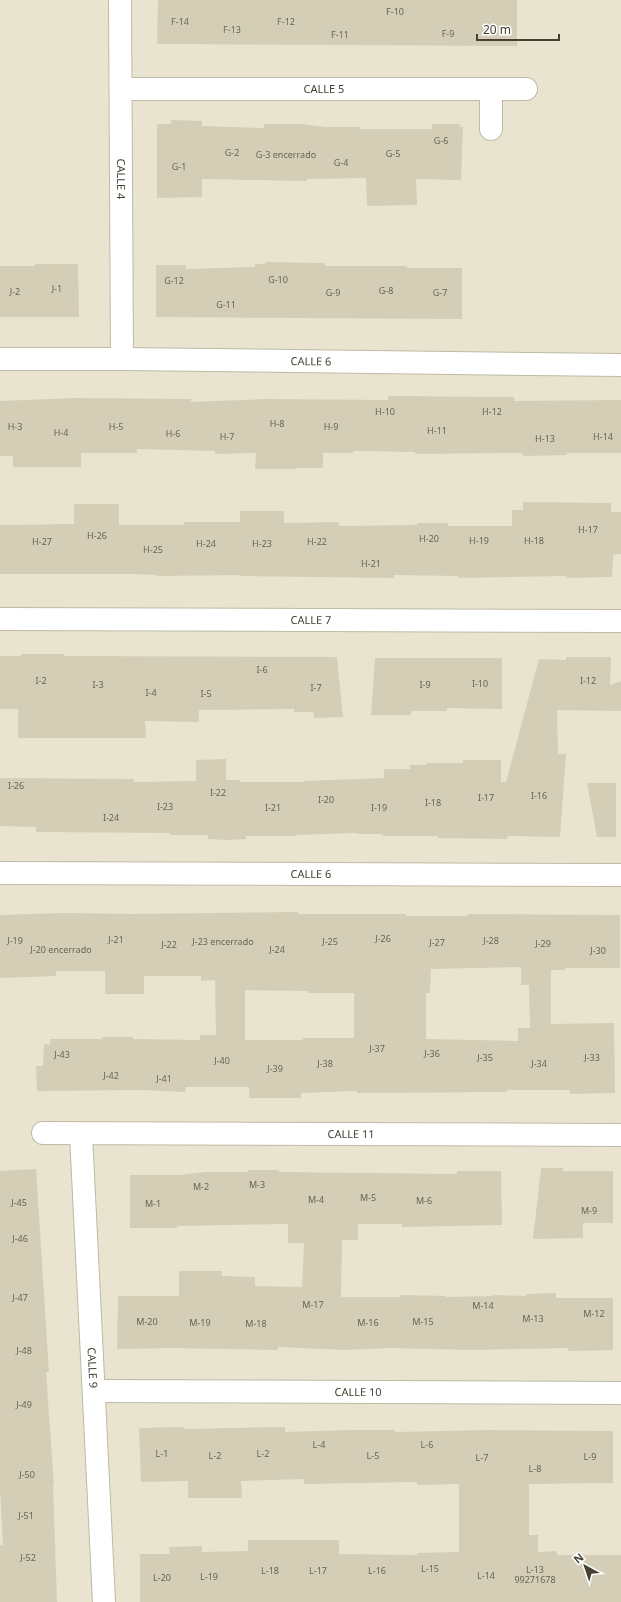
<svg xmlns="http://www.w3.org/2000/svg" width="621" height="1602" font-family="'Noto Sans',sans-serif">
<style>
.residential{fill:#e8e4cf}
.building{fill:#d5ceb6;fill-rule:evenodd}
.lines{fill:none;stroke-linecap:round;stroke-linejoin:round}
.minor-casing{stroke:#bfbaa4;stroke-width:24}
.minor{stroke:#fff;stroke-width:22}
.labels{text-anchor:middle;stroke-width:3.5;stroke-linejoin:round;paint-order:stroke}
.number-label{font-size:9px;fill:#696453}
.street-label{font-size:11px;fill:#454132;stroke:#fff}
</style>
<rect width="100%" height="100%" fill="#f3f1e2"/>
<rect class="residential" x="0" y="0" width="621" height="1602"/>
<g class="building">
<polygon points="158,0 517,0 517,46 157,44"/>
<polygon points="171,120 202,121 202,126 264,128 264,124 301,124 326,127 360,127 360,129 432,129 432,124 460,124 460,127 463,127 461,180 416,179 417,205 367,206 366,178 307,179 307,181 202,179 202,197 157,198 157,124 171,124"/>
<polygon points="265,262 325,263 325,266 407,266 407,268 462,268 462,319 156,317 156,265 186,265 186,269 255,267 255,264 265,264"/>
<polygon points="35,264 78,264 79,317 0,317 0,266 35,266"/>
<polygon points="388,396 514,397 514,401 621,400 621,453 567,453 567,455 523,456 523,453 415,454 415,452 353,451 353,453 323,453 323,468 296,468 296,469 255,469 256,453 215,454 215,451 137,449 137,453 81,453 81,467 13,467 13,456 0,456 0,401 76,398 191,399 191,402 266,399 388,400"/>
<polygon points="523,502 611,503 611,512 621,512 621,554 613,555 612,577 567,578 567,576 458,578 458,576 394,575 394,578 240,576 240,575 157,576 157,575 132,574 0,574 0,525 74,524 74,504 119,504 119,525 184,525 184,522 240,522 240,511 284,511 284,523 339,522 339,526 417,525 417,523 448,523 448,526 512,526 512,510 523,510"/>
<polygon points="21,654 64,654 64,656 337,657 343,717 314,718 313,712 294,712 294,709 199,710 199,722 145,721 146,738 18,738 18,709 0,709 0,656 21,656"/>
<polygon points="566,657 611,657 610,685 621,681 621,711 557,710 558,754 566,754 560,837 511,836 508,836 507,839 438,838 438,836 383,836 383,834 358,834 357,833 295,835 295,836 246,836 246,839 227,840 208,839 208,835 170,835 170,833 36,832 36,827 0,826 0,778 134,779 134,782 196,781 196,760 226,759 226,780 240,780 240,782 304,782 304,781 384,778 384,769 410,769 410,765 427,765 426,763 463,763 463,760 501,760 501,782 506,782 539,659 566,660"/>
<polygon points="375,658 502,658 502,709 447,708 447,711 411,711 411,715 371,715"/>
<polygon points="587,783 616,783 616,837 597,837"/>
<path d="M298,912v2h108v2h62v-2l152,1v53h-55v2h-14v54l63,-1 1,70 -45,1v-4h-63v2l-150,1v-2l-56,2v5h-52v-11h-63l-1,5 -43,-2 -105,1 -1,-25h7l1,-22 6,1v-6h52v-2h31v2l67,1v-5h16l-1,-55 -14,1v-5h-57v18h-39v-23h-49v5l-56,2v-63l64,-2 67,1zM521,967v18h8l1,43h-12v13l-92,-2v-46h4l1,-24zM245,990l63,1v2h46v45h-51v2h-58z"/>
<polygon points="541,1168 563,1168 563,1171 613,1171 613,1223 583,1223 583,1238 533,1239"/>
<polygon points="36,1169 49,1372 46,1372 54,1485 53,1485 57,1602 0,1602 0,1545 3,1545 0,1490 0,1171"/>
<polygon points="248,1170 279,1170 279,1172 457,1174 457,1171 501,1171 502,1225 402,1227 402,1224 358,1224 358,1240 342,1240 341,1297 401,1297 401,1295 446,1296 446,1297 493,1296 493,1295 526,1296 526,1294 556,1293 556,1298 613,1298 613,1350 568,1351 568,1348 470,1350 390,1348 346,1350 278,1347 278,1350 172,1348 117,1349 118,1296 179,1296 179,1271 222,1271 222,1276 255,1277 255,1286 302,1287 304,1243 288,1243 288,1224 177,1226 177,1228 130,1228 130,1175 179,1175 206,1172 248,1172"/>
<polygon points="184,1427 184,1429 285,1427 285,1432 351,1430 395,1430 395,1432 488,1430 613,1431 613,1483 529,1484 529,1535 538,1535 538,1552 557,1551 557,1555 621,1555 621,1602 140,1602 140,1554 170,1554 169,1547 202,1546 202,1552 248,1551 248,1540 339,1540 339,1554 417,1555 417,1553 459,1552 459,1484 418,1485 417,1482 304,1484 304,1479 241,1481 242,1498 188,1498 188,1481 141,1482 139,1428"/>
</g>
<g class="lines">
<g class="minor-casing">
<g id="minor">
<path id="s1" d="M120,0l2,359"/>
<path id="s2" d="M121,89h405"/>
<polyline points="491,129 491,89"/>
<path id="s3" d="M0,359h122l499,6"/>
<path id="s4" d="M0,619l621,2"/>
<path id="s5" d="M0,873l621,2"/>
<path id="s6" d="M43,1133l578,2"/>
<path id="s7" d="M81,1134l23,468"/>
<path id="s8" d="M94,1391l527,2"/>
</g>
</g>
<use href="#minor" class="minor"/>
</g>
<g class="labels">
<g class="number-label">
<text x="395" y="15">F-10</text>
<text x="180" y="25">F-14</text>
<text x="286" y="25">F-12</text>
<text x="232" y="33">F-13</text>
<text x="448" y="37">F-9</text>
<text x="340" y="38">F-11</text>
<text x="441" y="144">G-6</text>
<text x="232" y="156">G-2</text>
<text x="393" y="157">G-5</text>
<text x="286" y="158">G-3 encerrado</text>
<text x="341" y="166">G-4</text>
<text x="179" y="170">G-1</text>
<text x="278" y="283">G-10</text>
<text x="174" y="284">G-12</text>
<text x="57" y="292">J-1</text>
<text x="386" y="294">G-8</text>
<text x="15" y="295">J-2</text>
<text x="333" y="296">G-9</text>
<text x="440" y="296">G-7</text>
<text x="226" y="308">G-11</text>
<text x="385" y="415">H-10</text>
<text x="492" y="415">H-12</text>
<text x="277" y="427">H-8</text>
<text x="15" y="430">H-3</text>
<text x="116" y="430">H-5</text>
<text x="331" y="430">H-9</text>
<text x="437" y="434">H-11</text>
<text x="61" y="436">H-4</text>
<text x="173" y="437">H-6</text>
<text x="227" y="440">H-7</text>
<text x="603" y="440">H-14</text>
<text x="545" y="442">H-13</text>
<text x="588" y="533">H-17</text>
<text x="97" y="539">H-26</text>
<text x="429" y="542">H-20</text>
<text x="479" y="544">H-19</text>
<text x="534" y="544">H-18</text>
<text x="42" y="545">H-27</text>
<text x="317" y="545">H-22</text>
<text x="206" y="547">H-24</text>
<text x="262" y="547">H-23</text>
<text x="153" y="553">H-25</text>
<text x="371" y="567">H-21</text>
<text x="262" y="673">I-6</text>
<text x="41" y="684">I-2</text>
<text x="588" y="684">I-12</text>
<text x="480" y="687">I-10</text>
<text x="98" y="688">I-3</text>
<text x="425" y="688">I-9</text>
<text x="316" y="691">I-7</text>
<text x="151" y="696">I-4</text>
<text x="206" y="697">I-5</text>
<text x="16" y="789">I-26</text>
<text x="218" y="796">I-22</text>
<text x="539" y="799">I-16</text>
<text x="486" y="801">I-17</text>
<text x="326" y="803">I-20</text>
<text x="433" y="806">I-18</text>
<text x="165" y="810">I-23</text>
<text x="273" y="811">I-21</text>
<text x="379" y="811">I-19</text>
<text x="111" y="821">I-24</text>
<text x="383" y="942">J-26</text>
<text x="116" y="943">J-21</text>
<text x="15" y="944">J-19</text>
<text x="491" y="944">J-28</text>
<text x="223" y="945">J-23 encerrado</text>
<text x="330" y="945">J-25</text>
<text x="437" y="946">J-27</text>
<text x="543" y="947">J-29</text>
<text x="169" y="948">J-22</text>
<text x="61" y="953">J-20 encerrado</text>
<text x="277" y="953">J-24</text>
<text x="598" y="954">J-30</text>
<text x="377" y="1052">J-37</text>
<text x="432" y="1057">J-36</text>
<text x="62" y="1058">J-43</text>
<text x="485" y="1061">J-35</text>
<text x="592" y="1061">J-33</text>
<text x="222" y="1064">J-40</text>
<text x="325" y="1067">J-38</text>
<text x="539" y="1067">J-34</text>
<text x="275" y="1072">J-39</text>
<text x="111" y="1079">J-42</text>
<text x="164" y="1082">J-41</text>
<text x="257" y="1188">M-3</text>
<text x="201" y="1190">M-2</text>
<text x="368" y="1201">M-5</text>
<text x="316" y="1203">M-4</text>
<text x="424" y="1204">M-6</text>
<text x="19" y="1206">J-45</text>
<text x="153" y="1207">M-1</text>
<text x="589" y="1214">M-9</text>
<text x="20" y="1242">J-46</text>
<text x="20" y="1301">J-47</text>
<text x="313" y="1308">M-17</text>
<text x="483" y="1309">M-14</text>
<text x="594" y="1317">M-12</text>
<text x="533" y="1322">M-13</text>
<text x="147" y="1325">M-20</text>
<text x="423" y="1325">M-15</text>
<text x="200" y="1326">M-19</text>
<text x="368" y="1326">M-16</text>
<text x="256" y="1327">M-18</text>
<text x="24" y="1354">J-48</text>
<text x="24" y="1408">J-49</text>
<text x="319" y="1448">L-4</text>
<text x="427" y="1448">L-6</text>
<text x="162" y="1457">L-1</text>
<text x="263" y="1457">L-2</text>
<text x="215" y="1459">L-2</text>
<text x="373" y="1459">L-5</text>
<text x="590" y="1460">L-9</text>
<text x="482" y="1461">L-7</text>
<text x="535" y="1472">L-8</text>
<text x="27" y="1478">J-50</text>
<text x="26" y="1519">J-51</text>
<text x="28" y="1561">J-52</text>
<text x="430" y="1572">L-15</text>
<text x="535" y="1573">L-13<tspan x="535" dy="10">99271678</tspan></text>
<text x="270" y="1574">L-18</text>
<text x="318" y="1574">L-17</text>
<text x="377" y="1574">L-16</text>
<text x="486" y="1579">L-14</text>
<text x="209" y="1580">L-19</text>
<text x="162" y="1581">L-20</text>
</g>
<g class="street-label">
<text dy="4" stroke="none"><textPath href="#s2" startOffset="203">CALLE 5</textPath></text>
<text dy="4" stroke="none"><textPath href="#s1" startOffset="179">CALLE 4</textPath></text>
<text dy="4" stroke="none"><textPath href="#s3" startOffset="311">CALLE 6</textPath></text>
<text dy="4" stroke="none"><textPath href="#s4" startOffset="311">CALLE 7</textPath></text>
<text dy="4" stroke="none"><textPath href="#s5" startOffset="311">CALLE 6</textPath></text>
<text dy="4" stroke="none"><textPath href="#s6" startOffset="308">CALLE 11</textPath></text>
<text dy="4" stroke="none"><textPath href="#s7" startOffset="234">CALLE 9</textPath></text>
<text dy="4" stroke="none"><textPath href="#s8" startOffset="264">CALLE 10</textPath></text>
</g>
</g>
<g transform="translate(585 1566) rotate(320)" stroke="#ffffff" stroke-width="3" paint-order="stroke">
<path d="M0-3L7 15L0 10L-7 15Z" fill="#454132"/>
<text y="-6" font-size="11" font-weight="bold" text-anchor="middle" fill="#454132">N</text>
</g>
<path d="M477 34v6h82v-6" fill="none" stroke="#454132" stroke-width="2"/>
<text x="483" y="34" font-size="12" fill="#454132" stroke="#ffffff" stroke-width="3" paint-order="stroke">20 m</text>
</svg>
